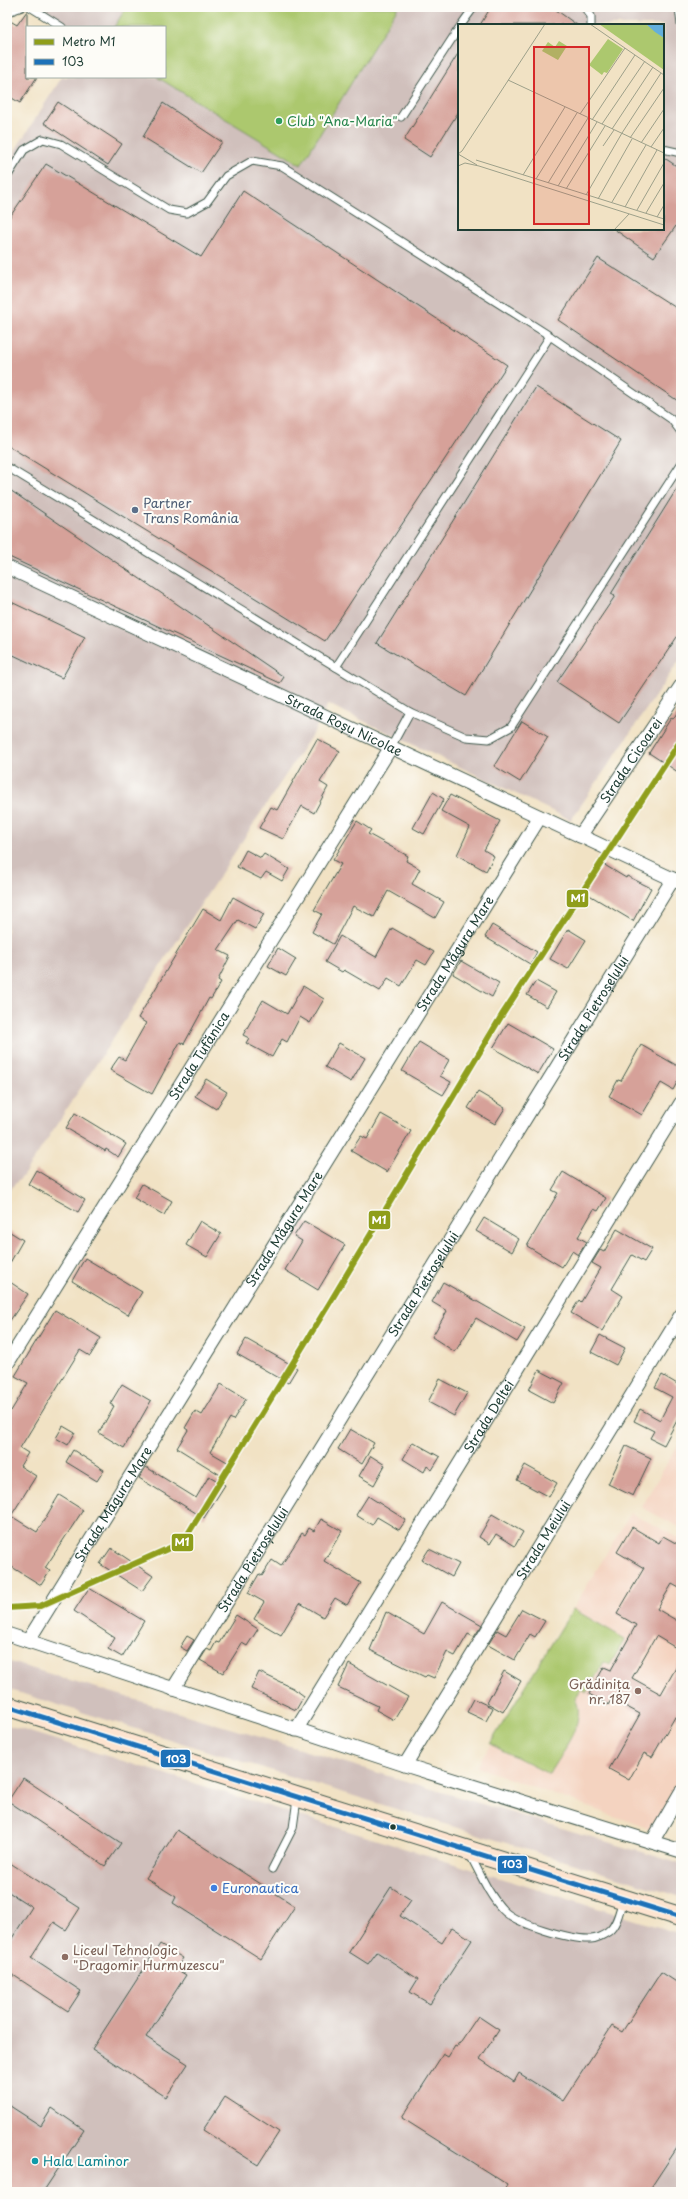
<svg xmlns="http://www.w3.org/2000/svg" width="688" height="2199" font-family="'Playpen Sans',sans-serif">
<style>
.built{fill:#f4d3c0}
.industrial{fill:#d0c0bc;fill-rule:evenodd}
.green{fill:#acc86e;stroke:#668251}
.building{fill:#d6a199}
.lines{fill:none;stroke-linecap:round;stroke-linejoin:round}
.lane-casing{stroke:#3e564a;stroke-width:9}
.street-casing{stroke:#3e564a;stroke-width:15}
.secondary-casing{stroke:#3e564a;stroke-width:21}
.lane{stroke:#fff;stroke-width:7}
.street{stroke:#fff;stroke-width:13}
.secondary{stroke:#fde4d0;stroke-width:19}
.bus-1-casing{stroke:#fdfcf7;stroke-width:8}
.bus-1{stroke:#1d71b8;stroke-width:5}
.metro-1-casing{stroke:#fdfcf7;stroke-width:9}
.metro-1{stroke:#8f9e1a;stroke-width:6}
.leisure-dot{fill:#2e9e5b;stroke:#fdfcf7;stroke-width:1.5}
.service-dot{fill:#5c6f8a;stroke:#fdfcf7;stroke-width:1.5}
.education-dot{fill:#8d6e63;stroke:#fdfcf7;stroke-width:1.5}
.bus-dot{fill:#1f3d34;stroke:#fdfcf7;stroke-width:1.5}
.shop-dot{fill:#3f7fe0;stroke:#fdfcf7;stroke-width:1.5}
.culture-dot{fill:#0f9aa8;stroke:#fdfcf7;stroke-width:1.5}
.labels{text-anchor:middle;stroke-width:4;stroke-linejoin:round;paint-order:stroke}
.leisure-label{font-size:13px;fill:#27864d;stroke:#fdfcf7;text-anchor:start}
.service-label{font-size:13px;fill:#4e5e75;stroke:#fdfcf7;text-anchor:start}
.street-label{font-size:13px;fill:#1f3d34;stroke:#fdfcf7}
.education-label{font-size:13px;fill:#785e54;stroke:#fdfcf7;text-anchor:end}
.shop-label{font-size:13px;fill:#366cbe;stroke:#fdfcf7;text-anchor:start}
.culture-label{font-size:13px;fill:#0d838f;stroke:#fdfcf7;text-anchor:start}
.inset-road{fill:none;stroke:#9da08a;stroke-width:1}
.view{fill:#d62828;fill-opacity:0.15;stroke:#d62828;stroke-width:2}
.inset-edge{fill:none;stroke:#1f3d34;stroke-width:2}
.line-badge{stroke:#fdfcf7;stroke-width:1.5}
.badge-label{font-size:11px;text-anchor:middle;font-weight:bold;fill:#fff}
</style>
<rect width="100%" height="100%" fill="#fdfcf7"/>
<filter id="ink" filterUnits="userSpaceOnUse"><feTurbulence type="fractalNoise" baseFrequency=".025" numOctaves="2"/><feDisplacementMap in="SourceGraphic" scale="8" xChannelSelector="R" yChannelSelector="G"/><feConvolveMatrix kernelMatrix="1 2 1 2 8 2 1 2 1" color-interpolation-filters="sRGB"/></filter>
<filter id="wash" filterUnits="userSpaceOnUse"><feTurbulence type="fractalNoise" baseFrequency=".012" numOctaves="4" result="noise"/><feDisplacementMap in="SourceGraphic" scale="16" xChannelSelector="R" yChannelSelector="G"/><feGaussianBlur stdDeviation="0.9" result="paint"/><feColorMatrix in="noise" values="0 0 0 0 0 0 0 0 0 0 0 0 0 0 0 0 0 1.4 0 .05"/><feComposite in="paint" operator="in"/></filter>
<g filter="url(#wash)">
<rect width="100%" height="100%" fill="#f1e2c4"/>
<g class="built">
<polygon points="681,1440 681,1528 641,1507"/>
<polygon points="631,1513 681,1539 681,1781 653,1830 477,1767"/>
</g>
<g class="industrial">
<path d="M41,7h640v651l-110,162 -243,-116 -13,26 -292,446 -16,16v-1029l55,-86h103v-50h-93zM459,25h204v204h-204z"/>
<polygon points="7,1661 681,1864 681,1897 7,1689"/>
<polygon points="7,1725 681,1934 681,2192 7,2192"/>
</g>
<g class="green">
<polygon points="127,7 398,7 301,165 157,77 165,77 165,27 114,27"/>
<path d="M573,1609l52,30 -15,26 -6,-3 -17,30 -6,-3 -6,10c13,22 -15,55 -26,75l-59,-30z"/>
</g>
<g id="blocks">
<g class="building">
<polygon points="491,7 552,7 577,25 480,25"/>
<polygon points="27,11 27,77 37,77 20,103 7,95 7,19 17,25"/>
<polygon points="459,52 459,111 430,157 404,140"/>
<polygon points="58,102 122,144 108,165 44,123"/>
<polygon points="163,103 222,142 201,173 143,137"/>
<polygon points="663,157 681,169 681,219 654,257 614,229 663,229"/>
<polygon points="46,164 201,257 243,191 507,365 325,641 7,445 7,221"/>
<polygon points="598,258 681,311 681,403 558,320"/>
<polygon points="536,387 621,441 466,696 377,643"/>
<polygon points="681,482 681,631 619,723 557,682 615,596 611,594"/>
<polygon points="7,488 284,677 280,683 7,556"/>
<polygon points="7,600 85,637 62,678 7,652"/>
<polygon points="681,707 681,774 649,753 671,718 673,719"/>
<polygon points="522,721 548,737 520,782 494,766"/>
<polygon points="317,739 340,751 320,782 328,787 314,813 302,806 283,839 259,828 271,807 277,810"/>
<polygon points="433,792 444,799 424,834 413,828"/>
<polygon points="450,795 500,821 484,850 494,856 486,871 457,855 470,827 441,811"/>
<polygon points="357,821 371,830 368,834 408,856 406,861 420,869 412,884 444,902 435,918 388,891 374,917 353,906 333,944 312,932 322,914 314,910 341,864 333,860"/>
<polygon points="246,850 261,858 264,854 289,869 282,881 266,872 261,879 237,867"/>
<polygon points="603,864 626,878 627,876 651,888 633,921 586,893"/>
<polygon points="233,897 264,914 255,929 238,920 218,950 230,956 218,980 221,982 211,999 209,998 184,1044 180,1042 152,1094 110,1070 119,1057 125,1060 146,1023 138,1018 203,909 221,920"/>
<polygon points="492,925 537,952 530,964 485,937"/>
<polygon points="392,928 434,952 426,965 417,960 401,986 388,978 380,991 344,970 342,972 325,962 340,936 376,957"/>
<polygon points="568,929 586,940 568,969 550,959"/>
<polygon points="278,948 296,959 286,976 268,966"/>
<polygon points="461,961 499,983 492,997 453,974"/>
<polygon points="536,981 556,992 547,1007 527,995"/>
<polygon points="303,986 324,999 310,1023 300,1017 287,1042 282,1039 272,1057 246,1043 249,1038 243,1035 263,1000 287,1014"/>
<polygon points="508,1023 553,1049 538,1074 493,1048"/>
<polygon points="419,1042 449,1060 440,1076 451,1082 443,1095 402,1071"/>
<polygon points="339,1043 365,1058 351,1082 325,1067"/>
<polygon points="641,1045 681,1068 681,1075 673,1090 661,1083 642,1115 609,1096 618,1080 621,1081"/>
<polygon points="206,1079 227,1092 216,1109 195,1096"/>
<polygon points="478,1092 505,1108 495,1124 468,1108"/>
<polygon points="75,1113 126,1144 118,1157 106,1149 105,1151 66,1128"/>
<polygon points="381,1114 411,1131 387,1172 351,1151 361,1136 367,1139"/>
<polygon points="36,1170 85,1200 78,1212 28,1184"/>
<polygon points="563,1172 606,1198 598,1211 594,1209 578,1237 587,1242 578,1255 572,1251 562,1267 527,1246 558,1193 552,1190"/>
<polygon points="142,1184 172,1201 164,1215 134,1198"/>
<polygon points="484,1218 519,1239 512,1252 476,1231"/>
<polygon points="200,1221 221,1234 207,1257 186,1245"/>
<polygon points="304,1221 345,1245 318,1290 285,1270 302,1241 294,1236"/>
<polygon points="617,1229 652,1249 644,1262 632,1255 612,1289 623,1296 602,1331 571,1313 579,1300 581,1302 601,1268 592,1263 600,1250 604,1252"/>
<polygon points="7,1230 23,1240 7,1268"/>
<polygon points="85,1258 142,1292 128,1315 72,1281"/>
<polygon points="7,1280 28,1294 7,1325"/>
<polygon points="443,1282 525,1329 517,1342 476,1318 455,1352 432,1337 447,1311 432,1302"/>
<polygon points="55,1310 101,1338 90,1356 80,1350 20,1448 28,1453 20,1466 36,1476 11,1516 37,1532 59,1495 83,1510 45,1568 50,1571 41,1585 7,1564 7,1408 11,1411 28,1383 15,1376"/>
<polygon points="600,1335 625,1348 616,1365 591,1352"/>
<polygon points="246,1339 297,1368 288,1383 237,1354"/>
<polygon points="539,1370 564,1383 553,1403 529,1390"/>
<polygon points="662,1375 679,1385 681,1381 681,1413 664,1445 650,1438 654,1431 634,1421 640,1409 660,1420 672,1397 655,1388"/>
<polygon points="440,1379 467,1393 454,1416 428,1402"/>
<polygon points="122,1384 151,1401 124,1448 99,1433 114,1406 110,1404"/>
<polygon points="221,1384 246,1399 233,1420 230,1418 210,1452 229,1463 222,1476 177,1448 188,1430 185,1428 195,1411 202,1415"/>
<polygon points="63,1426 75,1433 68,1445 56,1438"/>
<polygon points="350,1429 374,1443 362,1464 338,1449"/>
<polygon points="413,1442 440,1457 432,1470 427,1466 424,1472 403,1459"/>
<polygon points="626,1446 651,1458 633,1496 608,1484"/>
<polygon points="73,1450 104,1470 97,1481 66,1462"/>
<polygon points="371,1456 385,1465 374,1485 359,1476"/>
<polygon points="525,1465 557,1483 549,1497 517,1480"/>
<polygon points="146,1467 196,1498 209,1476 225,1485 204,1518 139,1478"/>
<polygon points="368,1496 406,1520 399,1530 377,1517 372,1525 356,1515"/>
<polygon points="492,1514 523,1532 515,1546 496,1534 490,1544 479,1537"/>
<polygon points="321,1519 342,1531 324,1561 361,1583 347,1605 335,1598 323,1617 300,1603 281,1635 254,1619 264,1602 248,1593 259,1574 262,1576 272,1560 281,1566 302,1533 305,1535 309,1528 314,1531"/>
<polygon points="632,1527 659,1543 663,1536 681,1546 681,1589 672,1584 657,1609 681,1623 681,1651 656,1636 632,1678 661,1694 681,1659 681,1720 675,1717 652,1757 644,1753 629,1780 609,1769 640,1714 612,1699 608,1705 589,1694 604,1667 611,1670 636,1625 617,1614 644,1568 617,1552"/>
<polygon points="111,1548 153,1576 142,1591 100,1564"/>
<polygon points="429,1549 459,1564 452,1577 422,1560"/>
<polygon points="89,1588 144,1621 122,1657 108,1649 115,1638 74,1611"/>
<polygon points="442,1602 482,1625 474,1637 468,1634 455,1656 447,1652 434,1678 427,1675 425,1677 370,1650 386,1612 424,1634"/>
<polygon points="522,1609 545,1621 535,1637 530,1634 515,1660 488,1645 497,1630 506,1635"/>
<polygon points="236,1615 258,1629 247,1646 242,1643 223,1673 200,1660 207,1649 211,1651 216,1642 219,1643"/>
<polygon points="187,1636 194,1640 187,1651 180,1647"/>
<polygon points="349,1664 408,1697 394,1720 376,1710 378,1706 338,1687"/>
<polygon points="504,1671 521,1681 503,1712 487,1703"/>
<polygon points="259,1672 293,1688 304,1696 296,1710 251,1689"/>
<polygon points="474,1699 493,1708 486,1721 467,1712"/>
<polygon points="23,1778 121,1843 105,1866 8,1801"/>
<polygon points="177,1830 295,1906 261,1959 173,1903 176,1897 146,1878"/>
<polygon points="7,1861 80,1908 66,1930 54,1922 31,1958 81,1991 68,2011 7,1971 7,1946 32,1907 7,1891"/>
<polygon points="391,1887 411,1900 400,1916 442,1943 452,1927 472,1940 430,2004 410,1992 418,1979 377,1952 368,1964 349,1952"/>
<polygon points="160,1944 183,1958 176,1969 186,1975 146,2037 188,2064 166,2097 92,2049"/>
<polygon points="661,1972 681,1985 681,2142 648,2192 504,2192 508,2185 402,2118 443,2054 448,2057 455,2046 457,2047 478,2016 499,2030 480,2059 514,2082 519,2073 563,2101 612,2026 622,2032"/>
<polygon points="225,2097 279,2132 258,2165 203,2130"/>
<polygon points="7,2104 41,2126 52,2108 84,2130 43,2192 7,2192"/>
</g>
</g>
</g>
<g filter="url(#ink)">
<use href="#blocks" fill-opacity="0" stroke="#3e564a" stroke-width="1"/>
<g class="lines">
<g class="lane-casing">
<g id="lane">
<polyline points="30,7 62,27"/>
<polyline points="584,7 591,16 591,25"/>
<polyline points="679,7 681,25"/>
<polyline points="7,8 11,11 22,7"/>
<polyline points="461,25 474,7"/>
<polyline points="401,117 459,28"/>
<polyline points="663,149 681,153"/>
<polyline points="7,177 24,150 43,139 61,144 169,210 187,213 207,202 226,176 252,161 282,166 550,336 671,419 681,432"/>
<polyline points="7,467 410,712 466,737 489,739 511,727 681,464"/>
<polyline points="336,667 550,336"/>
<polyline points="391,747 410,712"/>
<path d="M470,1855c10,18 18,39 33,55 13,14 68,30 88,29 5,0 13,-4 17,-7 9,-6 12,-23 15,-33"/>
<polyline points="272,1869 293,1828 297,1799"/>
</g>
</g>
<g class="street-casing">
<g id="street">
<path id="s1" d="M7,567l674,316"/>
<path id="s2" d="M580,836l101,-150"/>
<path id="s3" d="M7,1364l384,-617"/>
<polyline points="7,1634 405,1765 681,1851"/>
<path id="s4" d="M28,1641l512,-824"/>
<path id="s5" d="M173,1689l500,-810"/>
<path id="s6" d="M296,1730l385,-627"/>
<path id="s7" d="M405,1765l276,-450"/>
<polyline points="652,1842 681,1792"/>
</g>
</g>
<g class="secondary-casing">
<polyline id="secondary" points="7,1706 681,1917"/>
</g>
<use href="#lane" class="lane"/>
<use href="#street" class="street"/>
<use href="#secondary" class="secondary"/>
<g class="bus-1-casing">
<polyline id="bus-1" points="7,1706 681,1917"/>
</g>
<use href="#bus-1" class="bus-1"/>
<g class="metro-1-casing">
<polyline id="metro-1" points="7,1608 40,1606 183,1542 329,1304 502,1015 681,740"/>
</g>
<use href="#metro-1" class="metro-1"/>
</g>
</g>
<circle class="leisure-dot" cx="279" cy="121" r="4"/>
<circle class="service-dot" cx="135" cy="510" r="4"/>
<g class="education-dot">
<circle cx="638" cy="1691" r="4"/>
<circle cx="65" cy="1957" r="4"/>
</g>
<circle class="bus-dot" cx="393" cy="1827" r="3.5"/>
<circle class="shop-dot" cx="214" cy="1888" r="4"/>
<circle class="culture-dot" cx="35" cy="2161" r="4"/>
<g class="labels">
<g class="leisure-label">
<text x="287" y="126">Club "Ana-Maria"</text>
</g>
<g class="service-label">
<text x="143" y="508">Partner<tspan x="143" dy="15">Trans România</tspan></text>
</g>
<g class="street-label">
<text dy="5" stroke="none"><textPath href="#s1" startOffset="372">Strada Roșu Nicolae</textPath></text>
<text dy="5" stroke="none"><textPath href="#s2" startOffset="91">Strada Cicoarei</textPath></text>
<text dy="5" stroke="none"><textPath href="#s4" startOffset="809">Strada Măgura Mare</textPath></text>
<text dy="5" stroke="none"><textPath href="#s5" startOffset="800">Strada Pietroșelului</textPath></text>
<text dy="5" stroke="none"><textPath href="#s3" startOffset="363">Strada Tufănica</textPath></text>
<text dy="5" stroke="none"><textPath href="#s4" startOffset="485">Strada Măgura Mare</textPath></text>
<text dy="5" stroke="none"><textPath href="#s5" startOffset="476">Strada Pietroșelului</textPath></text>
<text dy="5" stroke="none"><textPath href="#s6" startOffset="368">Strada Deltei</textPath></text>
<text dy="5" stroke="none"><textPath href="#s4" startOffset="161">Strada Măgura Mare</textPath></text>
<text dy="5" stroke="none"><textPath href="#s7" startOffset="264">Strada Meiului</textPath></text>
<text dy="5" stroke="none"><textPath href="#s5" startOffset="152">Strada Pietroșelului</textPath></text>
</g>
<g class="education-label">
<text x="630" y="1689">Grădinița<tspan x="630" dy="15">nr. 187</tspan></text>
<text x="73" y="1955" text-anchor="start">Liceul Tehnologic<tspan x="73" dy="15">"Dragomir Hurmuzescu"</tspan></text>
</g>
<g class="shop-label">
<text x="222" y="1893">Euronautica</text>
</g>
<g class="culture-label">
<text x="43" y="2166">Hala Laminor</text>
</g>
</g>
<g transform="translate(458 24)">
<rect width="206" height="206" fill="#f1e2c4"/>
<path d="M141,0h47l18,14v32zM150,15l15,10 -16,24 -3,-1 -2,3 -13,-10zM101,17l8,5 -9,14 -16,-9 6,-9 7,5z" fill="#acc86e"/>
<path d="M188,0h18v14l-9,-6z" fill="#63afdc"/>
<path class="inset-road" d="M132,0l74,51M50,56l156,73M122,90l45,-66M134,96l43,-65M144,100l43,-63M154,105l41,-62M172,114l34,-50M183,119l23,-34M145,122l11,-16M193,123l13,-19M0,130l4,-3 83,-127M0,130l19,11M18,136l188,59M0,142l7,-3 14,3 185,59M65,151l42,-68M78,155l41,-66M90,159l40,-65M100,162l39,-64M108,165l39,-63M128,171l36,-62 39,-60M140,175l34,-60M154,178l34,-57M167,183l32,-57M179,186l27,-47M188,189l18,-30M199,193l7,-12M156,206l15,-16"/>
<path class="view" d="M76,23h55v177h-55z"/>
<rect width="206" height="206" class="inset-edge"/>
</g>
<g class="line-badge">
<rect x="566" y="889" width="23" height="19" rx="4" fill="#8f9e1a"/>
<rect x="368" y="1210" width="23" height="20" rx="4" fill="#8f9e1a"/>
<rect x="171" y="1533" width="23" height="19" rx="4" fill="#8f9e1a"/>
<rect x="160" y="1749" width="31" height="19" rx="4" fill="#1d71b8"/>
<rect x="497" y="1855" width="31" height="19" rx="4" fill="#1d71b8"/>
</g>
<g class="badge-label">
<text x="578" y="902">M1</text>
<text x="379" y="1224">M1</text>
<text x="182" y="1546">M1</text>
<text x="176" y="1763">103</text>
<text x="512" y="1868">103</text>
</g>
<rect width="688" height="2199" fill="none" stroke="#fdfcf7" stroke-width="24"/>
<rect x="26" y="26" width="140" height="52" fill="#fdfcf7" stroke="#a4b0a9"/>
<rect x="34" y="39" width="20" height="6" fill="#8f9e1a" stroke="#a4b0a9"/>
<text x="62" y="46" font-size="12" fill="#1f3d34">Metro M1</text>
<rect x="34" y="59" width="20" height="6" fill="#1d71b8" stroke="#a4b0a9"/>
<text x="62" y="66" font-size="12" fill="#1f3d34">103</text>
</svg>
